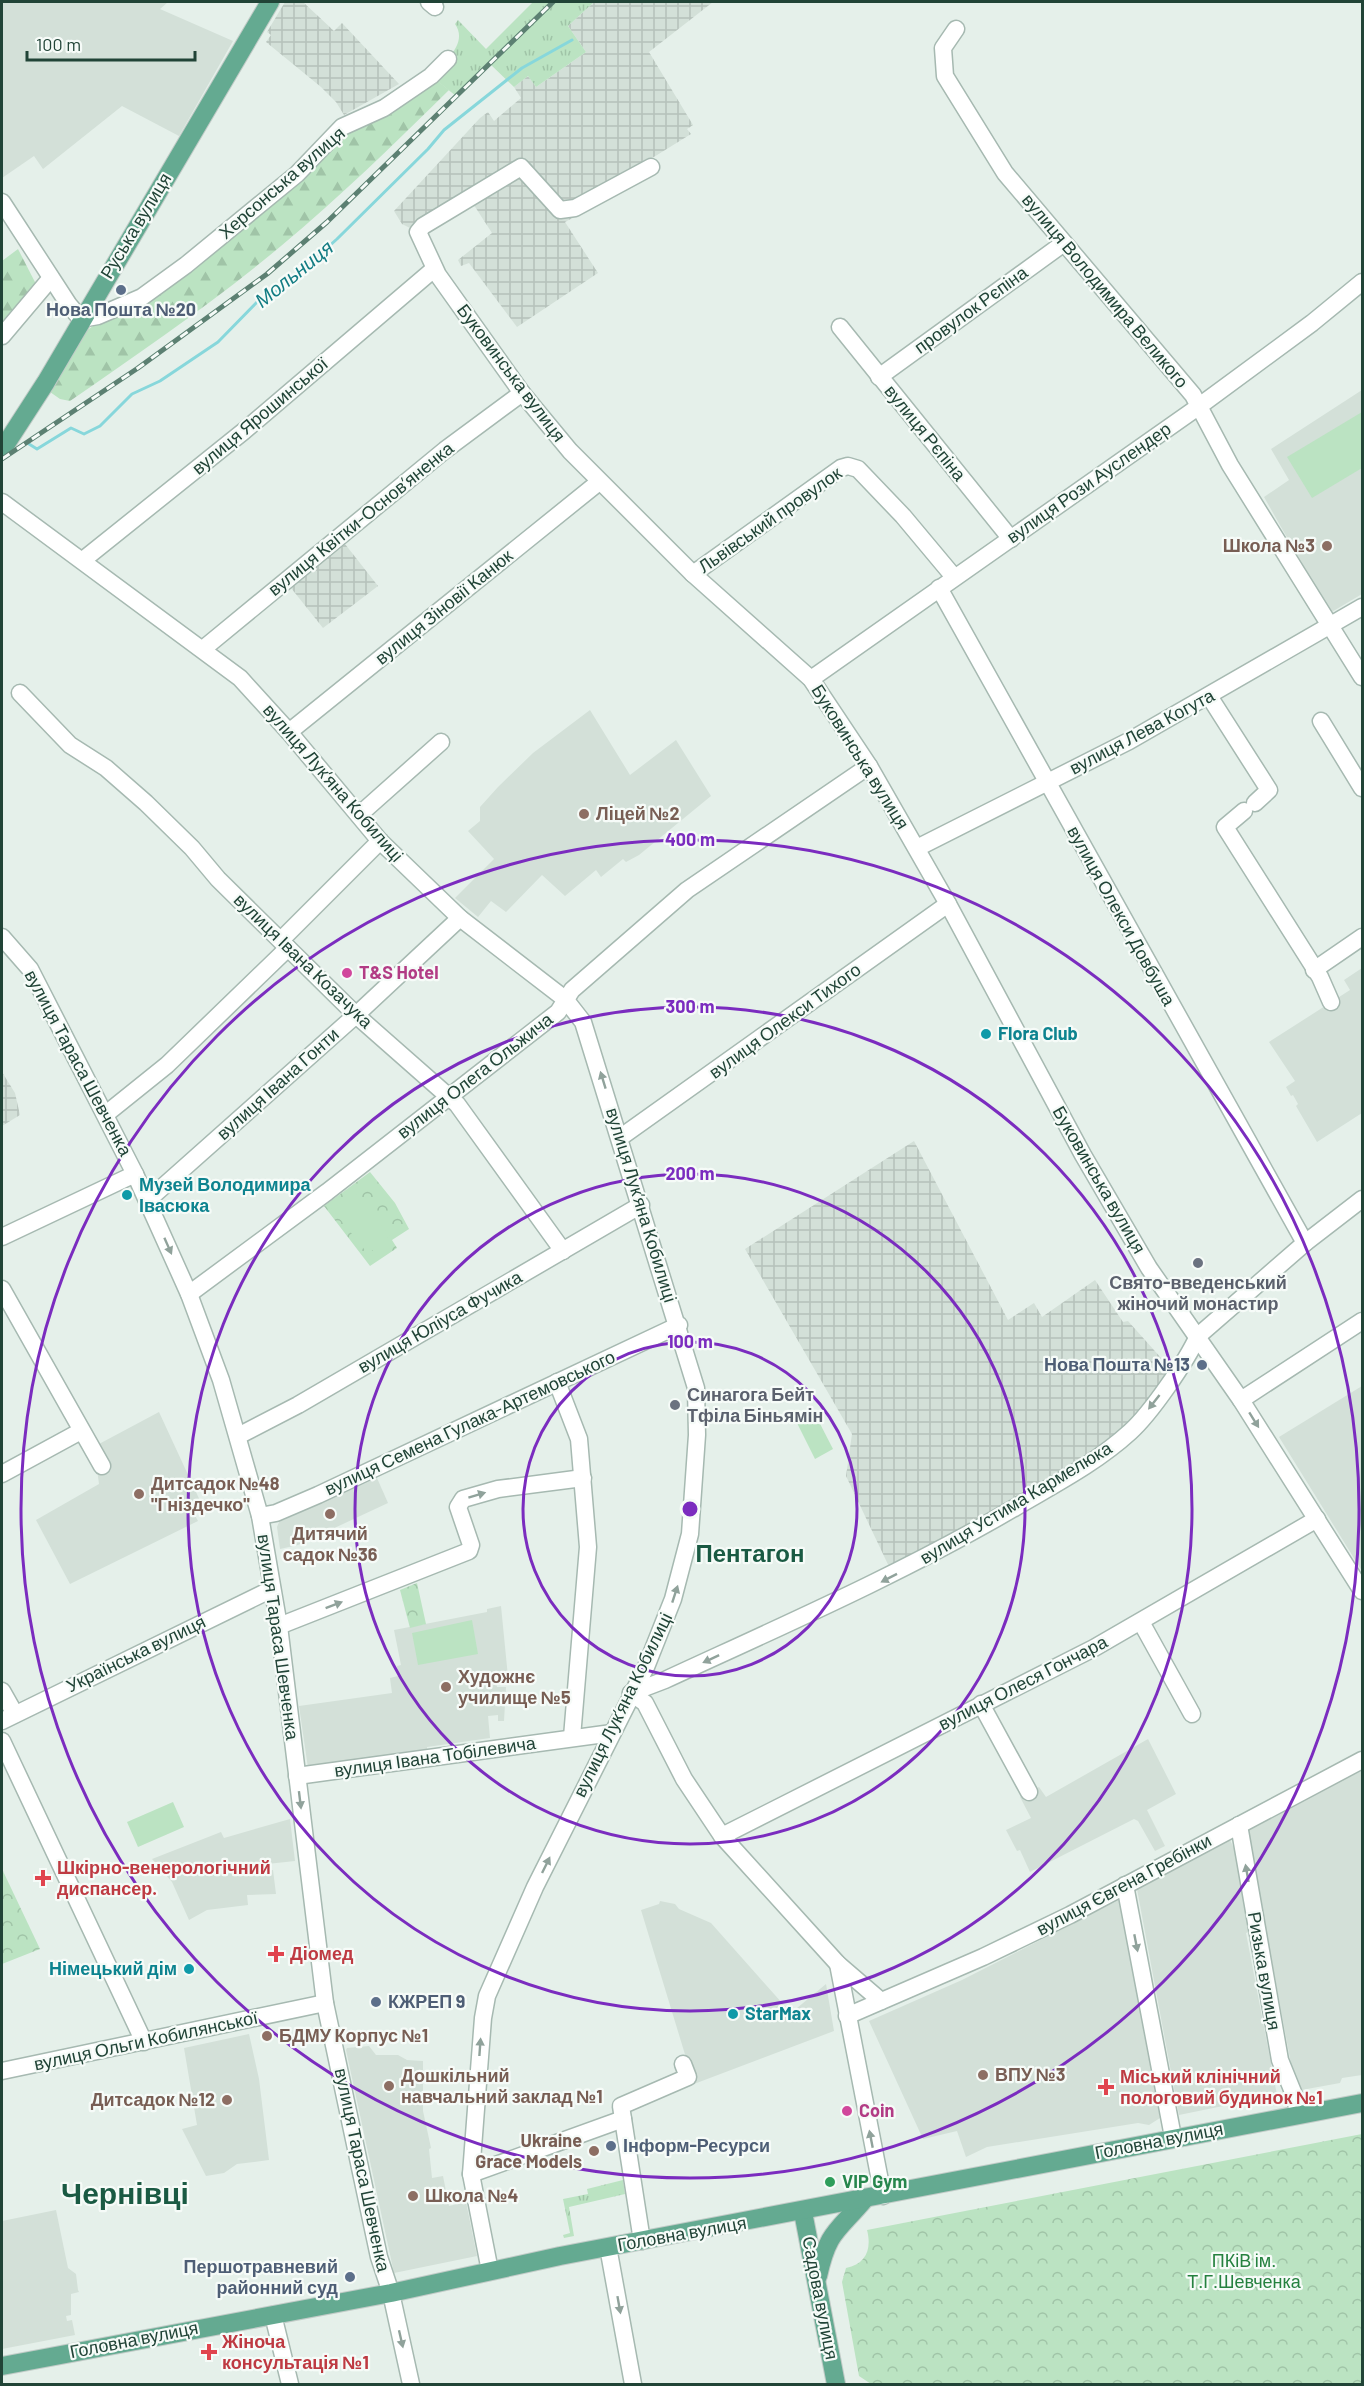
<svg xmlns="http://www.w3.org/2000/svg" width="1364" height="2386" font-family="Barlow,sans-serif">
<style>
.built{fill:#d3e0d8}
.industrial{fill:url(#industrial-grid)}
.grass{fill:url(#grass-tufts)}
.forest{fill:url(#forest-firs)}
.park{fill:url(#park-crowns)}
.pitch{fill:#bbe3c2}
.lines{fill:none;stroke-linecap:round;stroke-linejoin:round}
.stream{stroke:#87d7db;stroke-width:3}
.minor-casing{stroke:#a6b9b1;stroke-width:19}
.major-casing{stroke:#c1cbc7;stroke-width:20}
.minor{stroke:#fff;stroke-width:16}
.major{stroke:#64aa91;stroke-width:18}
.rail-casing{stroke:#5c8072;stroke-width:5}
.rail{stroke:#f6fbf8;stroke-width:3;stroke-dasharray:9;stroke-linecap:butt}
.oneway{fill:#90a29b}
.ring{fill:none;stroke:#7b2cbf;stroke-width:3}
.service-dot{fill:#5c6f8a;stroke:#f6fbf8;stroke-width:2}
.education-dot{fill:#8d6e63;stroke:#f6fbf8;stroke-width:2}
.hotel-dot{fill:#d1479c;stroke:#f6fbf8;stroke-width:2}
.culture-dot{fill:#0f9aa8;stroke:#f6fbf8;stroke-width:2}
.worship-dot{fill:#6b7280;stroke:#f6fbf8;stroke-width:2}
.health-dot{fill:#e0444e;stroke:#f6fbf8;stroke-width:2}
.leisure-dot{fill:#2e9e5b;stroke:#f6fbf8;stroke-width:2}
.labels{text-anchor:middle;stroke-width:4.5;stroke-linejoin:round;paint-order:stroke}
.street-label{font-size:18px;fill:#214437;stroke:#f6fbf8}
.service-label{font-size:18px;font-weight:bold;fill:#4e5e75;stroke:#f6fbf8;text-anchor:end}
.education-label{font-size:18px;font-weight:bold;fill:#785e54;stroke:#f6fbf8;text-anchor:start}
.hotel-label{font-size:18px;font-weight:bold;fill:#b23c85;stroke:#f6fbf8;text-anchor:start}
.culture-label{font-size:18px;font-weight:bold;fill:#0d838f;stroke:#f6fbf8;text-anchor:start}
.worship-label{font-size:18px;font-weight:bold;fill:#5b616d;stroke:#f6fbf8}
.health-label{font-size:18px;font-weight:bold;fill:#be3a42;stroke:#f6fbf8;text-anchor:start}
.leisure-label{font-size:18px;font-weight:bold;fill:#27864d;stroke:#f6fbf8;text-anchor:start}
.park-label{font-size:18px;fill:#25813f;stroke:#f6fbf8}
.water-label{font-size:20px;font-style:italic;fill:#127c83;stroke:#f6fbf8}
.district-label{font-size:24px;font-weight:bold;fill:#1a5a43;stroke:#f6fbf8}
.town-label{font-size:30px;font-weight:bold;fill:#1a5a43;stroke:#f6fbf8}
.centre{fill:#7b2cbf;stroke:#f6fbf8;stroke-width:3}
.ring-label{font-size:18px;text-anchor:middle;font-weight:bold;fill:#7b2cbf;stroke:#f6fbf8;stroke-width:4.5;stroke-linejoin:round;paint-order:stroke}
</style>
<defs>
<pattern id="industrial-grid" width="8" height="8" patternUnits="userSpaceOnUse" patternTransform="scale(1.5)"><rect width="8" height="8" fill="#d3e0d8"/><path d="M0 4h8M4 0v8" fill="none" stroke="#b5c1ba"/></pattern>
<pattern id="grass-tufts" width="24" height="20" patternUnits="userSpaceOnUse" patternTransform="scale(1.5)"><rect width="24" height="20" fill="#bbe3c2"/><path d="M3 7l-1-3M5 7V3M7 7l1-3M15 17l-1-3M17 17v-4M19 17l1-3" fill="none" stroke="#a0c4a7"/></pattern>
<pattern id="forest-firs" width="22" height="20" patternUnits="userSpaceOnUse" patternTransform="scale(1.5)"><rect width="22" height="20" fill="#bbe3c2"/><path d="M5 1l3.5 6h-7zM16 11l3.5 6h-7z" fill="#a0c4a7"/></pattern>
<pattern id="park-crowns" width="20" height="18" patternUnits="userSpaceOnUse" patternTransform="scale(1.5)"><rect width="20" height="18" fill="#bbe3c2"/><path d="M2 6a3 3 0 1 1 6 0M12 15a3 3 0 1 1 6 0" fill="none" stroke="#a0c4a7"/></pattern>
</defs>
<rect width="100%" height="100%" fill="#e5f0ea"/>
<g class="built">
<polygon points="2,2 168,2 160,9 233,41 179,136 122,106 43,169 34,156 2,178"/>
<polygon points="1362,390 1362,594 1330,613 1264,497 1289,480 1271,449"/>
<polygon points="590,710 630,775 676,740 711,796 639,855 626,862 623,859 601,877 596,870 565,896 542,875 506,912 491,901 478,917 455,898 494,859 468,831 480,821 480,807 498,787 533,753"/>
<polygon points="1362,968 1362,1113 1317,1142 1296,1106 1298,1104 1293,1095 1291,1096 1286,1087 1295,1081 1269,1042 1350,990 1344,980"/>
<polygon points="1362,1386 1362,1571 1279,1437"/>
<polygon points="159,1412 202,1505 192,1510 198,1521 70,1584 36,1520 99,1484 97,1469 109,1462 99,1444"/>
<polygon points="377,1478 388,1503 298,1545 280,1549 277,1527 279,1522"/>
<polygon points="501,1606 508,1677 496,1679 497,1687 506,1687 504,1721 498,1721 498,1715 488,1716 490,1738 427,1747 427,1752 308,1768 299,1706 392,1693 390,1678 398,1676 397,1666 401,1665 394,1630 487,1612 487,1609"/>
<polygon points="1148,1739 1176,1794 1147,1810 1165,1846 1155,1851 1138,1821 1134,1819 1030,1872 1020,1850 1017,1851 1006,1830 1031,1818 1020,1797 1039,1787 1046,1797"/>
<polygon points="1362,1771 1362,2075 1342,2078 1340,2083 1296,2091 1247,1827"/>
<polygon points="290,1819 295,1861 258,1865 259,1871 273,1870 276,1894 247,1895 248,1905 207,1910 189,1920 172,1882 152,1859 221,1832 224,1838"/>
<polygon points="1230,1840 1235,1850 1251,1931 1246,1933 1277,2095 1179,2115 1137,1889"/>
<polygon points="1119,1900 1160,2118 1149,2125 1138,2123 987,2147 966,2157 957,2131 923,2139 869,2021 962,1980"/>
<polygon points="660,1901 675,1904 679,1909 711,1923 791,2013 826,1984 834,2031 694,2084 641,1910 659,1904"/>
<polygon points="249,2034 259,2079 269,2160 237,2164 224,2173 206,2176 182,2129 197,2125 184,2048"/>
<polygon points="369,2046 376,2055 398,2055 407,2060 423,2061 423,2111 431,2148 429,2149 432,2178 443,2176 449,2206 466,2202 477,2256 394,2273 346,2050 347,2048"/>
<polygon points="56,2210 68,2268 76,2274 78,2290 79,2292 71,2294 71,2315 66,2316 67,2321 72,2320 75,2335 2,2349 2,2221"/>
</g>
<g class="industrial">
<polygon points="285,2 303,2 334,31 342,23 399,84 344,115 336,102 321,87 266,42 271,35 267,32"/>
<polygon points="594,2 713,2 649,52 693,125 687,129 691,134 649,160 586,211 565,222 598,273 517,327 469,263 461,266 458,260 492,233 470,199 418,232 402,224 394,211 480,118 488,112 494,121 521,98 514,87 528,76 536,87 586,52 568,26"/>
<polygon points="345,544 378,586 323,628 291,588"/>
<polygon points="2,1072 15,1093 20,1115 2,1126"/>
<polygon points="914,1141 1008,1320 1034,1303 1042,1317 1095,1280 1123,1322 1128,1321 1162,1359 1177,1371 1132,1429 893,1575 846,1476 852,1434 745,1249"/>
</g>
<g class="grass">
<path d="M533,2h61l-26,24 18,26 -50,35 -8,-11 -14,11 -25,-24 -33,33 -25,-20c12,-13 38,-32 24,-52l3,-4 28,29z"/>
<polygon points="623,2180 625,2194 569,2207 574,2236 564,2238 563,2235 570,2233 563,2199 588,2194 587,2189"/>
</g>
<g class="forest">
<path d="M434,78l15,12c-55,54 -109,107 -168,156 -67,56 -139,105 -211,155l-10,-2 -10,-7 29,-56 212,-151 38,-31 26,-28z"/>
<polygon points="18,249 37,286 2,347 2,261"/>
</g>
<g class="park">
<polygon points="370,1172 395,1203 409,1229 392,1240 397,1248 370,1266 324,1206"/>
<polygon points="417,1583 426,1624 410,1628 400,1590"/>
<polygon points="2,1869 40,1949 2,1964"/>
<path d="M1362,2134v250h-491l-12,-8 -17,-94 4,-14c20,-4 26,-19 21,-38z"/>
</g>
<g class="pitch">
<polygon points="1362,412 1362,468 1312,498 1287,457"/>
<polygon points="353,1190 390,1236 368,1254 331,1208"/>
<polygon points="815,1414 833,1449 815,1459 797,1423"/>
<polygon points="472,1620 478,1654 418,1665 412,1633"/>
<polygon points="173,1802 184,1827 138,1847 127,1822"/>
</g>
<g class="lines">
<polyline class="stream" points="29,444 37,449 71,428 84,434 100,426 132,394 160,381 218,342 259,300 281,289 337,239 428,149 444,130 522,68 572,40"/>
<g class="minor-casing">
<g id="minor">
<polyline points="429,2 435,7"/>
<polyline points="956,29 943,48 945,76 1005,173 1193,395 1230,465 1362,677"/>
<polyline points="651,167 575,208 560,210 521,167 423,226 418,232 438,275 522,393 570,451 693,574 811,679 869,766 948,904 1083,1155 1149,1268 1241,1400 1362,1591"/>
<polyline points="2,202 69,305 81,319 98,316 142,297 186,265 297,174 342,127 384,108 431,76 448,59"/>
<polyline points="840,327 1011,539"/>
<polyline points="2,336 51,278"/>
<polyline points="879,377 1064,243"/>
<polyline points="2,502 240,678 289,732 380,841 460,918 565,999 583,1022 696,1388 697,1435 690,1534 673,1599 646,1667 535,1887 487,1996 483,2018 471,2174 490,2271"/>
<polyline points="83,560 244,431 434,269"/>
<polyline points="693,574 841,468 848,466 858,469 903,516 954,577"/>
<polyline points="939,588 1305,1243"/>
<polyline points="203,649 445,450 522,393"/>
<polyline points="811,679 1198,407 1312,323 1362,282"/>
<polyline points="20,693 70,745 106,768 146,803 192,848 218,879 356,1015 457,1104 563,1251"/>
<polyline points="1209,696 1269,790 1255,803"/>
<polyline points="1321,721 1362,788"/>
<polyline points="289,732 599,482"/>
<polyline points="1244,811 1225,827 1320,977 1331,1002"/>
<polyline points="359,815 441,742"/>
<polyline points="917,848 1129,741 1362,607"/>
<polyline points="2,937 30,969 135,1174 189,1294 221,1380 260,1516 279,1626 325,2003 379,2257 391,2293 411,2384"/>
<polyline points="281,940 380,841"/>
<polyline points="1314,970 1362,937"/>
<polyline points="106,1114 167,1065 288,948"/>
<polyline points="621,1137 948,904"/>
<polyline points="148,1200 356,1015 460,918"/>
<polyline points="2,1237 135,1174"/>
<polyline points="2,1289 102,1466"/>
<polyline points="189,1294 327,1192 558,1012 572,990 687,890 869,766"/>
<polyline points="557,1382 579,1439 588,1547 572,1737"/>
<polyline points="1241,1400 1362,1321"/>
<polyline points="238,1436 298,1405 641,1205"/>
<polyline points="2,1474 81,1431"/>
<polyline points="260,1516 276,1513 318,1495 679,1325"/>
<polyline points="1141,1622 1192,1714"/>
<polyline points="279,1626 469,1551 471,1545 458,1507 463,1499 498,1489 583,1478"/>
<polyline points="2,1691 15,1714"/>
<path d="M631,1693l34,-13c119,-55 238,-107 351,-173 39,-23 80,-44 114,-75 21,-19 56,-70 68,-96l107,-93 57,-44"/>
<polyline points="631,1693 645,1703 684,1779 722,1836 838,1964 881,2001"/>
<polyline points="981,1704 1029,1792"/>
<polyline points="2,1721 272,1589"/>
<polyline points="2,1741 144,2042"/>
<polyline points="297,1776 612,1733"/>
<polyline points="1239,1825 1280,2060 1295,2097 1298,2114"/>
<polyline points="722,1836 1094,1648 1317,1519"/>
<polyline points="1125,1885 1173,2137"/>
<polyline points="838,1964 883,2196"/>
<polyline points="847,2016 983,1957 1070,1915 1362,1760"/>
<polyline points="2,2071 325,2003"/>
<polyline points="471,2174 623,2119"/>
<polyline points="642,2241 621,2106 688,2077 683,2064"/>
<polyline points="608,2247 633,2384"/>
<polyline points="273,2315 290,2384"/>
</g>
</g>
<g class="major-casing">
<g id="major">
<polyline points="2,450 46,382 270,2"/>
<polyline points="803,2212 836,2384"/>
<path d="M818,2276c10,-45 19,-44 46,-76"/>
<polyline points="2,2366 391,2293 560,2256 1362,2103"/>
</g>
</g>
<use href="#minor" class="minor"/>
<use href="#major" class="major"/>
<g class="rail-casing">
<polyline id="rail" points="2,459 138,368 267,274 327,222 553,2"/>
</g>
<use href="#rail" class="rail"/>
</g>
<defs><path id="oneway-solid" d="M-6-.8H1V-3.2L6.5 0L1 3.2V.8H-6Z" transform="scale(1.5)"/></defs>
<g class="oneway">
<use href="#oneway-solid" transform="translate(603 1080) rotate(-107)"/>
<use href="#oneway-solid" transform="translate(168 1246) rotate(66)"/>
<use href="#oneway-solid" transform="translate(1154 1402) rotate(128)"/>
<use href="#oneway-solid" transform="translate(1254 1420) rotate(58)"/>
<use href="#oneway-solid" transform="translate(477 1495) rotate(-17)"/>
<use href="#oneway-solid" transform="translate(889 1578) rotate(153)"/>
<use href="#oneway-solid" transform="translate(675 1594) rotate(-72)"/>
<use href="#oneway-solid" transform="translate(334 1605) rotate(-21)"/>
<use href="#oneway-solid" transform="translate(711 1659) rotate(155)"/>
<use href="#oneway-solid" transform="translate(300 1800) rotate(83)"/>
<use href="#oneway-solid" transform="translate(546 1865) rotate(-64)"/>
<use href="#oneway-solid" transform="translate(1247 1873) rotate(-100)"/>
<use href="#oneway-solid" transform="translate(1136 1943) rotate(79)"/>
<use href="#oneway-solid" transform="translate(480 2047) rotate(-86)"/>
<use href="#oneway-solid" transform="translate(871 2139) rotate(-101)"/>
<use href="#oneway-solid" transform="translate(619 2305) rotate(80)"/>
<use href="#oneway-solid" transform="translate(401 2339) rotate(77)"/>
</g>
<g class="ring">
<circle cx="690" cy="1509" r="167"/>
<circle cx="690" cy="1509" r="335"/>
<circle cx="690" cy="1509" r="502"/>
<circle cx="690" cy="1509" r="669"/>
</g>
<g class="service-dot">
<circle cx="121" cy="290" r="6"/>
<circle cx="1202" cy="1365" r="6"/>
<circle cx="376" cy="2002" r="6"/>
<circle cx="611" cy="2146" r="6"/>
<circle cx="350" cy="2277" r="6"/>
</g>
<g class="education-dot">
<circle cx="1327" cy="546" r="6"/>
<circle cx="584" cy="814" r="6"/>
<circle cx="139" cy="1494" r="6"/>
<circle cx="330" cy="1514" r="6"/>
<circle cx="446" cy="1687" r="6"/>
<circle cx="267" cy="2036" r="6"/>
<circle cx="983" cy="2075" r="6"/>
<circle cx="389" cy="2086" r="6"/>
<circle cx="227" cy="2100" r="6"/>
<circle cx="594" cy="2151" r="6"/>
<circle cx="413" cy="2196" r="6"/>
</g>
<g class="hotel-dot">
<circle cx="347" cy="973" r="6"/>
<circle cx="847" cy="2111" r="6"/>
</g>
<g class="culture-dot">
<circle cx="986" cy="1034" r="6"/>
<circle cx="127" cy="1195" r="6"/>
<circle cx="189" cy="1969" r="6"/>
<circle cx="733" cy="2014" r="6"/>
</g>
<g class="worship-dot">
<circle cx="1198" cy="1263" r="6"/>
<circle cx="675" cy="1405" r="6"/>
</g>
<g class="health-dot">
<path d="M40 1869h6v6h6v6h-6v6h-6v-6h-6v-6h6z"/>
<path d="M273 1945h6v6h6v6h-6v6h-6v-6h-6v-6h6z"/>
<path d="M1103 2078h6v6h6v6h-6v6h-6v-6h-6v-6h6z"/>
<path d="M206 2343h6v6h6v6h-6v6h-6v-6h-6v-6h6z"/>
</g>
<circle class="leisure-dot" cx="830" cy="2182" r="6"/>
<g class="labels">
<g class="street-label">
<text transform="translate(282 183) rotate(-41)" y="6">Херсонська вулиця</text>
<text transform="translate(136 226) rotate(-59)" y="6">Руська вулиця</text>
<text transform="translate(1105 291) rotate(50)" y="6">вулиця Володимира Великого</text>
<text transform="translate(971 310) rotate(-36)" y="6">провулок Рєпіна</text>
<text transform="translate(511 373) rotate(53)" y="6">Буковинська вулиця</text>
<text transform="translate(260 416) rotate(-40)" y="6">вулиця Ярошинської</text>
<text transform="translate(925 433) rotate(51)" y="6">вулиця Рєпіна</text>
<text transform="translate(1089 483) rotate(-35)" y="6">вулиця Рози Ауслендер</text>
<text transform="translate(361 519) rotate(-39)" y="6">вулиця Квітки-Основʼяненка</text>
<text transform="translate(770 520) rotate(-35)" y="6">Львівський провулок</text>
<text transform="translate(444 607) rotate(-39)" y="6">вулиця Зіновії Канюк</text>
<text transform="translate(1142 732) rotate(-28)" y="6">вулиця Лева Когута</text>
<text transform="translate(860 757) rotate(58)" y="6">Буковинська вулиця</text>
<text transform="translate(333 783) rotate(49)" y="6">вулиця Лукʼяна Кобилиці</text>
<text transform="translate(1121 916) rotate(61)" y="6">вулиця Олекси Довбуша</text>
<text transform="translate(303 961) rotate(44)" y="6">вулиця Івана Козачука</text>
<text transform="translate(785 1021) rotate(-36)" y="6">вулиця Олекси Тихого</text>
<text transform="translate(78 1063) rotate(62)" y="6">вулиця Тараса Шевченка</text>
<text transform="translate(475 1076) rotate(-38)" y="6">вулиця Олега Ольжича</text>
<text transform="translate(278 1084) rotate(-42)" y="6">вулиця Івана Гонти</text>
<text transform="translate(1099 1180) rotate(60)" y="6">Буковинська вулиця</text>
<text transform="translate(641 1205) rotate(73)" y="6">вулиця Лукʼяна Кобилиці</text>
<text transform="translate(440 1322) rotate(-30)" y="6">вулиця Юліуса Фучика</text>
<text transform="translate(470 1423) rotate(-25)" y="6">вулиця Семена Гулака-Артемовського</text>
<text transform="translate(1016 1503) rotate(-31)" y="6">вулиця Устима Кармелюка</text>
<text transform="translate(278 1637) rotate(82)" y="6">вулиця Тараса Шевченка</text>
<text transform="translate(136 1654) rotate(-26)" y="6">Українська вулиця</text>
<text transform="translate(1023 1683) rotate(-27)" y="6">вулиця Олеся Гончара</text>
<text transform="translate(623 1705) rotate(-64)" y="6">вулиця Лукʼяна Кобилиці</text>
<text transform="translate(435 1757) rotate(-8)" y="6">вулиця Івана Тобілевича</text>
<text transform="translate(1124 1885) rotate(-28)" y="6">вулиця Євгена Гребінки</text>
<text transform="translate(1264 1971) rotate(80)" y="6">Ризька вулиця</text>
<text transform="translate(146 2041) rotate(-12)" y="6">вулиця Ольги Кобилянської</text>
<text transform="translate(1159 2141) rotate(-11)" y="6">Головна вулиця</text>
<text transform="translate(362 2170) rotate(78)" y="6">вулиця Тараса Шевченка</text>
<text transform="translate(682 2234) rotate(-10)" y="6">Головна вулиця</text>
<text transform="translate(820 2298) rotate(79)" y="6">Садова вулиця</text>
<text transform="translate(134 2340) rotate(-11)" y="6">Головна вулиця</text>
</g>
<g class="service-label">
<text x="121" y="316" text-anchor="middle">Нова Пошта №20</text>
<text x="1190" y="1371">Нова Пошта №13</text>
<text x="388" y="2008" text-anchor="start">КЖРЕП 9</text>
<text x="623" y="2152" text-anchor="start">Інформ-Ресурси</text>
<text x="338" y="2273">Першотравневий<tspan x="338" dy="21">районний суд</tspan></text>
</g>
<g class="education-label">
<text x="1315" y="552" text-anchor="end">Школа №3</text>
<text x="596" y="820">Ліцей №2</text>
<text x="151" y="1490">Дитсадок №48<tspan x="151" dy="21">"Гніздечко"</tspan></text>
<text x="330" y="1540" text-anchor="middle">Дитячий<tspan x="330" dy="21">садок №36</tspan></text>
<text x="458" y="1683">Художнє<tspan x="458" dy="21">училище №5</tspan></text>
<text x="279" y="2042">БДМУ Корпус №1</text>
<text x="995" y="2081">ВПУ №3</text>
<text x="401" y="2082">Дошкільний<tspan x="401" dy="21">навчальний заклад №1</tspan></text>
<text x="215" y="2106" text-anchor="end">Дитсадок №12</text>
<text x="582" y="2147" text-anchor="end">Ukraine<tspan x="582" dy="21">Grace Models</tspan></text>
<text x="425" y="2202">Школа №4</text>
</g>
<g class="hotel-label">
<text x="359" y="979">T&amp;S Hotel</text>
<text x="859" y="2117">Coin</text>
</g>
<g class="culture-label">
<text x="998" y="1040">Flora Club</text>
<text x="139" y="1191">Музей Володимира<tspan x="139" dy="21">Івасюка</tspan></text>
<text x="177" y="1975" text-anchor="end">Німецький дім</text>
<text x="745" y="2020">StarMax</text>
</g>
<g class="worship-label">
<text x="1198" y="1289">Свято-введенський<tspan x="1198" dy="21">жіночий монастир</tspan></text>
<text x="687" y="1401" text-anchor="start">Синагога Бейт<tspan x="687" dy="21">Тфіла Біньямін</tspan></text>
</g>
<g class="health-label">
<text x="57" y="1874">Шкірно-венерологічний<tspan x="57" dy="21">диспансер.</tspan></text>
<text x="290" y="1960">Діомед</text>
<text x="1120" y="2083">Міський клінічний<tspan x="1120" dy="21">пологовий будинок №1</tspan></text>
<text x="222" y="2348">Жіноча<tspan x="222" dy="21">консультація №1</tspan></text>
</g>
<g class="leisure-label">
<text x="842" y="2188">VIP Gym</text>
</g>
<g class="park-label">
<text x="1244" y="2267">ПКіВ ім.<tspan x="1244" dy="21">Т.Г.Шевченка</tspan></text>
</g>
<g class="water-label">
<text transform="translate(294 274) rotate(-39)" y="7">Мольниця</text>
</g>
<g class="district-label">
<text x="750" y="1562">Пентагон</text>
</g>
<g class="town-label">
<text x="125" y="2204">Чернівці</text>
</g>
</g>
<circle cx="690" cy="1509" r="9" class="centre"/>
<g class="ring-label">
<text x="690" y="846">400 m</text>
<text x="690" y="1013">300 m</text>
<text x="690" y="1180">200 m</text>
<text x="690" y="1348">100 m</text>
</g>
<rect width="1364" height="2386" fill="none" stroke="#214437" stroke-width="6"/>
<path d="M27 51v9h168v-9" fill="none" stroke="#214437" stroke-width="3"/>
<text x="36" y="51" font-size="18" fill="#214437" stroke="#f6fbf8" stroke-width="4.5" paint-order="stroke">100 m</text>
</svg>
